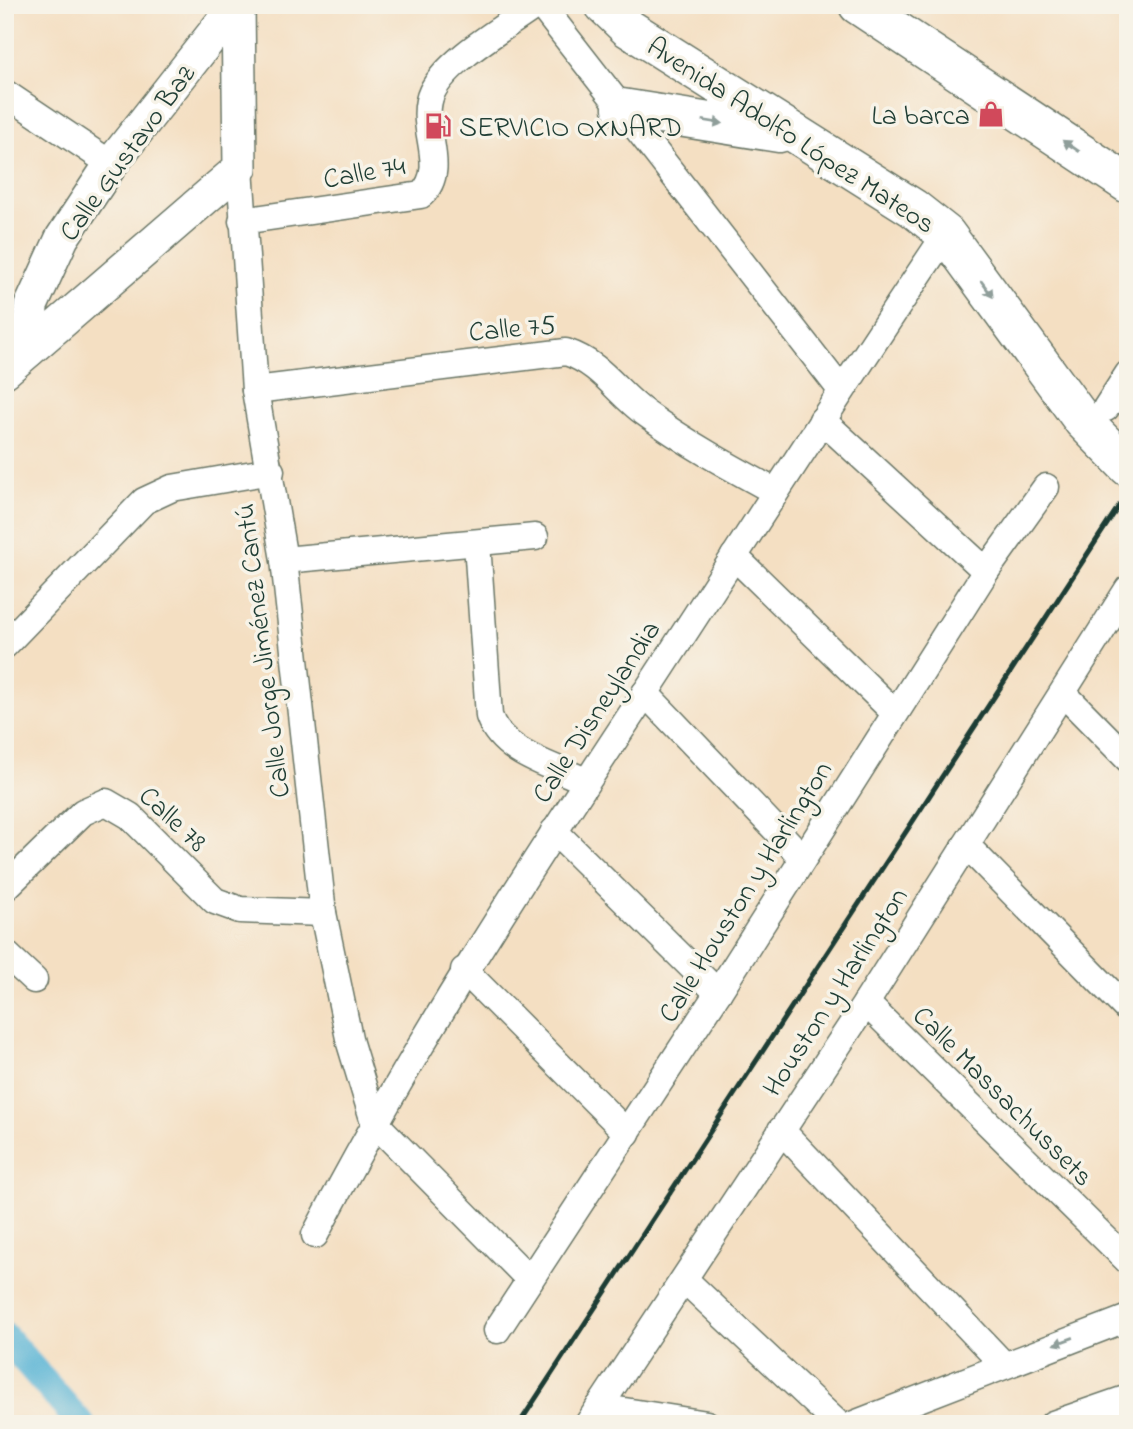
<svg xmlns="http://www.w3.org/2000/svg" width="1133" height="1429" font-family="'Indie Flower',sans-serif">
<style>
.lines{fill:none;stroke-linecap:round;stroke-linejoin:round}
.canal{stroke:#57b3d5;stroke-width:28}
.minor-casing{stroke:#6a7666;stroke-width:29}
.tertiary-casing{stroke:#6a7666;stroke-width:36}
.primary-casing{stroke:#6a7666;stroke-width:41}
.minor{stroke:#fff;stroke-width:26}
.tertiary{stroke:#fff;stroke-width:33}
.primary{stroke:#fff;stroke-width:38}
.rail{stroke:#1f3d34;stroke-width:5}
.oneway{fill:#8f9e9a}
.labels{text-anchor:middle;stroke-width:7;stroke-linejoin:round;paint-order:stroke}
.poi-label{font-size:28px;fill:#1f3d34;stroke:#f7f3e8;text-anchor:end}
.street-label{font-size:28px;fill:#1f3d34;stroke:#f7f3e8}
</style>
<rect width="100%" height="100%" fill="#f7f3e8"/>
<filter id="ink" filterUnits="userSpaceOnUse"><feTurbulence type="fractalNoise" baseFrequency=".0143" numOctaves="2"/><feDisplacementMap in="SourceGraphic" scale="14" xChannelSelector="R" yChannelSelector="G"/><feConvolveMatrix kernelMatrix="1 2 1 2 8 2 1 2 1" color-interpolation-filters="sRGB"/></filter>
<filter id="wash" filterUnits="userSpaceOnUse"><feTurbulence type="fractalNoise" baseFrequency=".00686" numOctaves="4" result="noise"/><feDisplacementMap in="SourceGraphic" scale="28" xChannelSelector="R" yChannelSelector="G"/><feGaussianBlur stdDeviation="1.57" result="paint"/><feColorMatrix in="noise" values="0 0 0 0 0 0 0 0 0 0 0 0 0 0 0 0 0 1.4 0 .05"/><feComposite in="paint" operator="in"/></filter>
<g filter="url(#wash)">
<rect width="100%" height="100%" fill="#f4dfc2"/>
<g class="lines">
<polyline class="canal" points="5,1337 81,1424"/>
</g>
</g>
<g filter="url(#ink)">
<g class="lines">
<g class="minor-casing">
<g id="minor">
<polyline points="541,5 841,390"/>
<polyline points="5,93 111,164"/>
<polyline points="240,168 255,390 284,560 323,913 350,1043 374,1122 530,1280"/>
<path d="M242,221l179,-26c30,-28 -5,-69 11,-103 16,-33 74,-65 104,-87"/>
<polyline points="5,333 29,350"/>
<path d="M255,390l311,-38c36,12 50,40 79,61 41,30 85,54 129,78"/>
<polyline points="1106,408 1128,374"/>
<polyline points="822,420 986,571"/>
<path d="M477,543l12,173c13,38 63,49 96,65"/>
<polyline points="734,556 895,713"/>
<polyline points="284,560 535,537"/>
<polyline points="5,645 144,501 172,488 271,471"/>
<polyline points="645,693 802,857"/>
<polyline points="1063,693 1128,759"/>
<polyline points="554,831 718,993"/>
<polyline points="966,845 1128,1010"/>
<polyline points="5,888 83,812 106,802 130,816 215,901 240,910 323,913"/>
<polyline points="5,953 34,980"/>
<polyline points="464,970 627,1133"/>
<polyline points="866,1003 1128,1261"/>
<polyline points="781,1130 1003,1364"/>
<path d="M315,1235c98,-189 214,-366 331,-543 100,-153 198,-307 300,-458"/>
<polyline points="685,1280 838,1424"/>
<polyline points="497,1330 718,993 986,571 1046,487"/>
<polyline points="599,1407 707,1424"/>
<polyline points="588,1424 866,1003 1128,589"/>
<polyline points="854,1424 1128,1318"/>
<polyline points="1053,1424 1128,1398"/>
</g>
</g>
<g class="tertiary-casing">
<g id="tertiary">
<polyline points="29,350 31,306 62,238 111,164 236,5"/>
<polyline points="5,371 240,168 238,5"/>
</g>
</g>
<g class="primary-casing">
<g id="primary">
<polyline points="604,5 628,28 913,208 946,234 1083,421 1128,467"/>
<polyline points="858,5 1128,184"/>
<polyline points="622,108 779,133"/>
</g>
</g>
<use href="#minor" class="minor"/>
<use href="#tertiary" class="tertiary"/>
<use href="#primary" class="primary"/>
<polyline class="rail" points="519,1424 1128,492"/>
</g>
<defs><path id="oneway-solid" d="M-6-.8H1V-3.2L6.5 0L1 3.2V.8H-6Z" transform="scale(1.75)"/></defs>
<g class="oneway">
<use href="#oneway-solid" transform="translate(713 122) rotate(9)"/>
<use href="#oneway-solid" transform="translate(1071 146) rotate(-146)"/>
<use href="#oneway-solid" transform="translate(987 289) rotate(54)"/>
<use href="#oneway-solid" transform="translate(1064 1341) rotate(160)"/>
</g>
</g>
<defs>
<g id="shop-bare" transform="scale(2.1)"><path d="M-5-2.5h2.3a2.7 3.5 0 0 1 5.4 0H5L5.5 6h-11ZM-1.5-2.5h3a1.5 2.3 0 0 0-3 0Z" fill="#d1495b" stroke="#f7f3e8" stroke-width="2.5" paint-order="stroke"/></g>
<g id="fuel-bare" transform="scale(2.1)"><path d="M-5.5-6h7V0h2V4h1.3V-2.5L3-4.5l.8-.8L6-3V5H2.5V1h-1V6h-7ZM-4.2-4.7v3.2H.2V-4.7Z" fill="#d1495b" stroke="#f7f3e8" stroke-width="2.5" paint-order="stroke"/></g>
</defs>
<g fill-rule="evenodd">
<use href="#shop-bare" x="991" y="114"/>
<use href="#fuel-bare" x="438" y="126"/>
</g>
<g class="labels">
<g class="poi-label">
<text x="970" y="124">La barca</text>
<text x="459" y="136" text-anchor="start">SERVICIO OXNARD</text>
</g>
<g class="street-label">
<text transform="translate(792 134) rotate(33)" y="10">Avenida Adolfo López Mateos</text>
<text transform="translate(126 152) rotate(-54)" y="10">Calle Gustavo Baz</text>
<text transform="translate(364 171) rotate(-10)" y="10">Calle 74</text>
<text transform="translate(512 327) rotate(-5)" y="10">Calle 75</text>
<text transform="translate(261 651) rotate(-97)" y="10">Calle Jorge Jiménez Cantú</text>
<text transform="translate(595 711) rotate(-57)" y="10">Calle Disneylandia</text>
<text transform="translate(174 818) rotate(43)" y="10">Calle 78</text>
<text transform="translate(744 891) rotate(-58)" y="10">Calle Houston y Harlington</text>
<text transform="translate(834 991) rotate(-57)" y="10">Houston y Harlington</text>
<text transform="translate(1004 1095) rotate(45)" y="10">Calle Massachussets</text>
</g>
</g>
<rect width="1133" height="1429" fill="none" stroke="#f7f3e8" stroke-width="28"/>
</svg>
